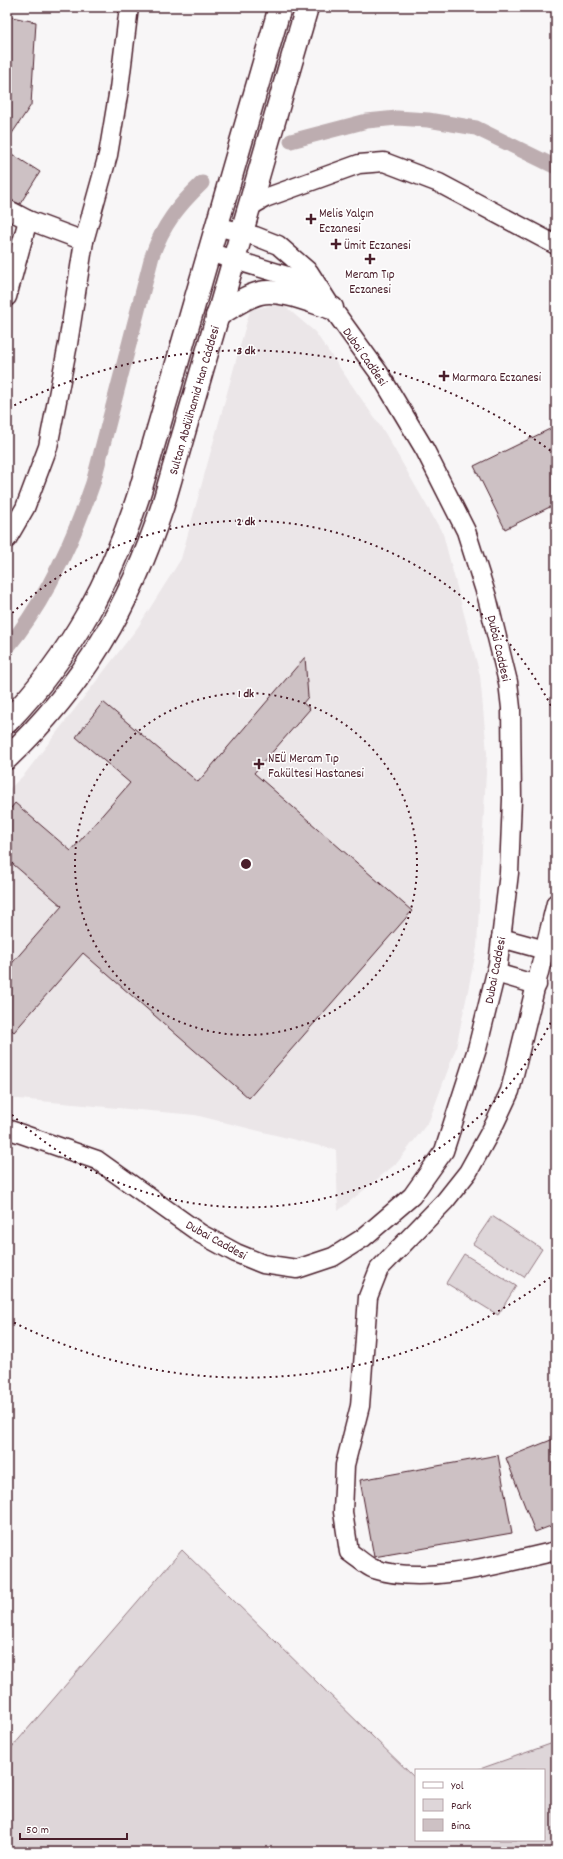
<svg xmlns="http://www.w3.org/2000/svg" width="563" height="1859" font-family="Dekko,sans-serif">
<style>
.built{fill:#ebe6e8}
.green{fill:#ded6d9;stroke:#947a82}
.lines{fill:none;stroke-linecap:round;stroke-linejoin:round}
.canal{stroke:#bdadb0;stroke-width:15}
.building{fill:#cdc1c4;stroke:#4a1f2b}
.minor-casing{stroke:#4a1f2b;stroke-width:21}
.major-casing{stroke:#4a1f2b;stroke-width:25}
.highway-casing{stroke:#4a1f2b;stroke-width:25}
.minor{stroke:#fff;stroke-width:18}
.major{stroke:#fff;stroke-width:22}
.highway{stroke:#fff;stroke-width:22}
.ring{fill:none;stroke:#4a1f2b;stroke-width:2;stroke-dasharray:2 4}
.poi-dot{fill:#4a1f2b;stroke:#fff;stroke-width:1.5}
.labels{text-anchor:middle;stroke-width:3;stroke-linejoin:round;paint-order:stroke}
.poi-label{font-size:13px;fill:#4a1f2b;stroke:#fff;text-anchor:start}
.street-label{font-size:13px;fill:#4a1f2b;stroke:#fff}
.centre{fill:#4a1f2b;stroke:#fff;stroke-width:2}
.ring-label{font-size:12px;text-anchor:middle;font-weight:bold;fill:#4a1f2b;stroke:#fff;stroke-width:3;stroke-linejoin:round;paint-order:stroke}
</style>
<rect width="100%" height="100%" fill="#f8f6f7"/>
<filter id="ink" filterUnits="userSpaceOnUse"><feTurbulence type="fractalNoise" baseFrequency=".025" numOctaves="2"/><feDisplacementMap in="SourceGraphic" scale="8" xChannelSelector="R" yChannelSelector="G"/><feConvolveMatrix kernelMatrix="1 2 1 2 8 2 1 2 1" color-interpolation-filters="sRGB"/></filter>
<g filter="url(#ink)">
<polygon class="built" points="281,303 315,332 385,433 443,534 480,675 487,753 477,947 456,1048 429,1121 397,1163 338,1211 336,1150 195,1115 7,1098 7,791 24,775 138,627 181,559 250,310"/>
<g class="green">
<polygon points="492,1216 542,1249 524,1277 473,1244"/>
<polygon points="464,1254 516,1286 498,1315 446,1283"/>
<polygon points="182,1550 416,1779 416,1840 544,1840 544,1770 477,1770 556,1742 556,1852 7,1852 7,1753"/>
</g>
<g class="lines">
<g class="canal">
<polyline points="291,141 367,121 397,118 428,120 476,128 556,167"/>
<path d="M7,648c39,-47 66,-107 86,-165l59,-227c11,-31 26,-50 50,-73"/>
</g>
</g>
<g class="building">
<polygon points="7,16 36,22 31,105 7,141"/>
<polygon points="7,151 40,172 20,204 7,199"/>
<polygon points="556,426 556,504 505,529 474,466"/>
<polygon points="305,657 308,697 303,703 310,709 254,773 412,911 249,1098 83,953 14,1032 7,1026 7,969 62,906 7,859 7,813 15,803 71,851 130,783 76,737 103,702 198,782"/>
<polygon points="556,1438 556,1524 535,1532 506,1458"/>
<polygon points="498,1455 512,1533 374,1557 360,1480"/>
</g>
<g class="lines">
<g class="minor-casing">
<g id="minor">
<polyline points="249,207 265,198 359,164 384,162 439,183 556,245"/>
<polyline points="7,209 28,220 84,241"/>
<polyline points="208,252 291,277 322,300"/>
<polyline points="7,297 28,220"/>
<polyline points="7,539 25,508 48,447 68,344 84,241 108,155 119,89 129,7"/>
<path d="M556,903l-46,188 -15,32 -27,49 -23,29 -66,68 -11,28 -8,109 -15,59 -2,47 6,40c8,5 17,14 25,17 52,17 130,-6 182,-18"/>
<polyline points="501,938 545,950"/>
<polyline points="496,973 537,985"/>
<polyline points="7,1129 97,1160 201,1234 236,1253 263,1264 297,1269 333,1257 363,1238 412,1196 444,1151 477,1049 498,964 509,873 512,799 511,708 508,682 487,597 466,531 425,450 379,373 332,308 309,272 278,245 255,236 216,226"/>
</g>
</g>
<g class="major-casing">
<g id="major">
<path d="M217,316c13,-8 27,-19 43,-23 20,-5 52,9 72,15"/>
<path d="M7,722c66,-69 105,-143 134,-234l139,-481"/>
<path d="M7,758c77,-73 123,-152 156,-253l144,-498"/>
</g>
</g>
<g class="highway-casing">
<polyline id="highway" points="278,7 278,14"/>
</g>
<use href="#minor" class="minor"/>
<use href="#major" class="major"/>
<use href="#highway" class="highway"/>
</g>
</g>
<g class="ring">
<circle cx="246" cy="864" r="171"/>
<path d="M556 1012A343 343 0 0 1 8 1111M8 617A343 343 0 0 1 556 716"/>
<path d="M555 1274A514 514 0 0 1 9 1320M9 408A514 514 0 0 1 555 454"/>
</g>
<g class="poi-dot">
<path d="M309 213h4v4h4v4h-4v4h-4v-4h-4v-4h4z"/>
<path d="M334 238h4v4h4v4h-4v4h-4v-4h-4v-4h4z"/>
<path d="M368 253h4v4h4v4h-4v4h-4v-4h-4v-4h4z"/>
<path d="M442 370h4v4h4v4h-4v4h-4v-4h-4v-4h4z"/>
<path d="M257 758h4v4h4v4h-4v4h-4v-4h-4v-4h4z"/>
</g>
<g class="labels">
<g class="poi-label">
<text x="319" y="217">Melis Yalçın<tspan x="319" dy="15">Eczanesi</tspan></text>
<text x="344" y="249">Ümit Eczanesi</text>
<text x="370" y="278" text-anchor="middle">Meram Tıp<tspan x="370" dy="15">Eczanesi</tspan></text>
<text x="452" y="381">Marmara Eczanesi</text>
<text x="268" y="762">NEÜ Meram Tıp<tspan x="268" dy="15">Fakültesi Hastanesi</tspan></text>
</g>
<g class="street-label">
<text transform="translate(366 356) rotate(55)" y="5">Dubai Caddesi</text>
<text transform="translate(193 400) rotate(-74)" y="5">Sultan Abdülhamid Han Caddesi</text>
<text transform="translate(500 648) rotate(77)" y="5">Dubai Caddesi</text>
<text transform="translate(494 970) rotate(-79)" y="5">Dubai Caddesi</text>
<text transform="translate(217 1239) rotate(29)" y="5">Dubai Caddesi</text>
</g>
</g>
<circle cx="246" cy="864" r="6" class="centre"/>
<g class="ring-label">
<text x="246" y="354">3 dk</text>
<text x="246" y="525">2 dk</text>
<text x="246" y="697">1 dk</text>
</g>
<rect width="563" height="1859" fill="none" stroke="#fff" stroke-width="24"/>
<rect x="12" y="12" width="539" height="1835" fill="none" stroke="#4a1f2b" stroke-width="1.5" filter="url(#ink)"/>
<rect x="415" y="1769" width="130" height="72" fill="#ffffff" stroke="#b7a5aa"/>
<rect x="423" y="1782" width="20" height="6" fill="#ffffff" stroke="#b7a5aa"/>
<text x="451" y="1789" font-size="12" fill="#4a1f2b">Yol</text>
<rect x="423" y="1799" width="20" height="12" fill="#ded6d9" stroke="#b7a5aa"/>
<text x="451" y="1809" font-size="12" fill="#4a1f2b">Park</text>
<rect x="423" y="1819" width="20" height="12" fill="#cdc1c4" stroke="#b7a5aa"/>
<text x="451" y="1829" font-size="12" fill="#4a1f2b">Bina</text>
<path d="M20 1833v6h107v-6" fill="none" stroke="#4a1f2b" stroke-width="2"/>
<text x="26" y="1833" font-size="12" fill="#4a1f2b" stroke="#ffffff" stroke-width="3" paint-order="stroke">50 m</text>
</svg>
